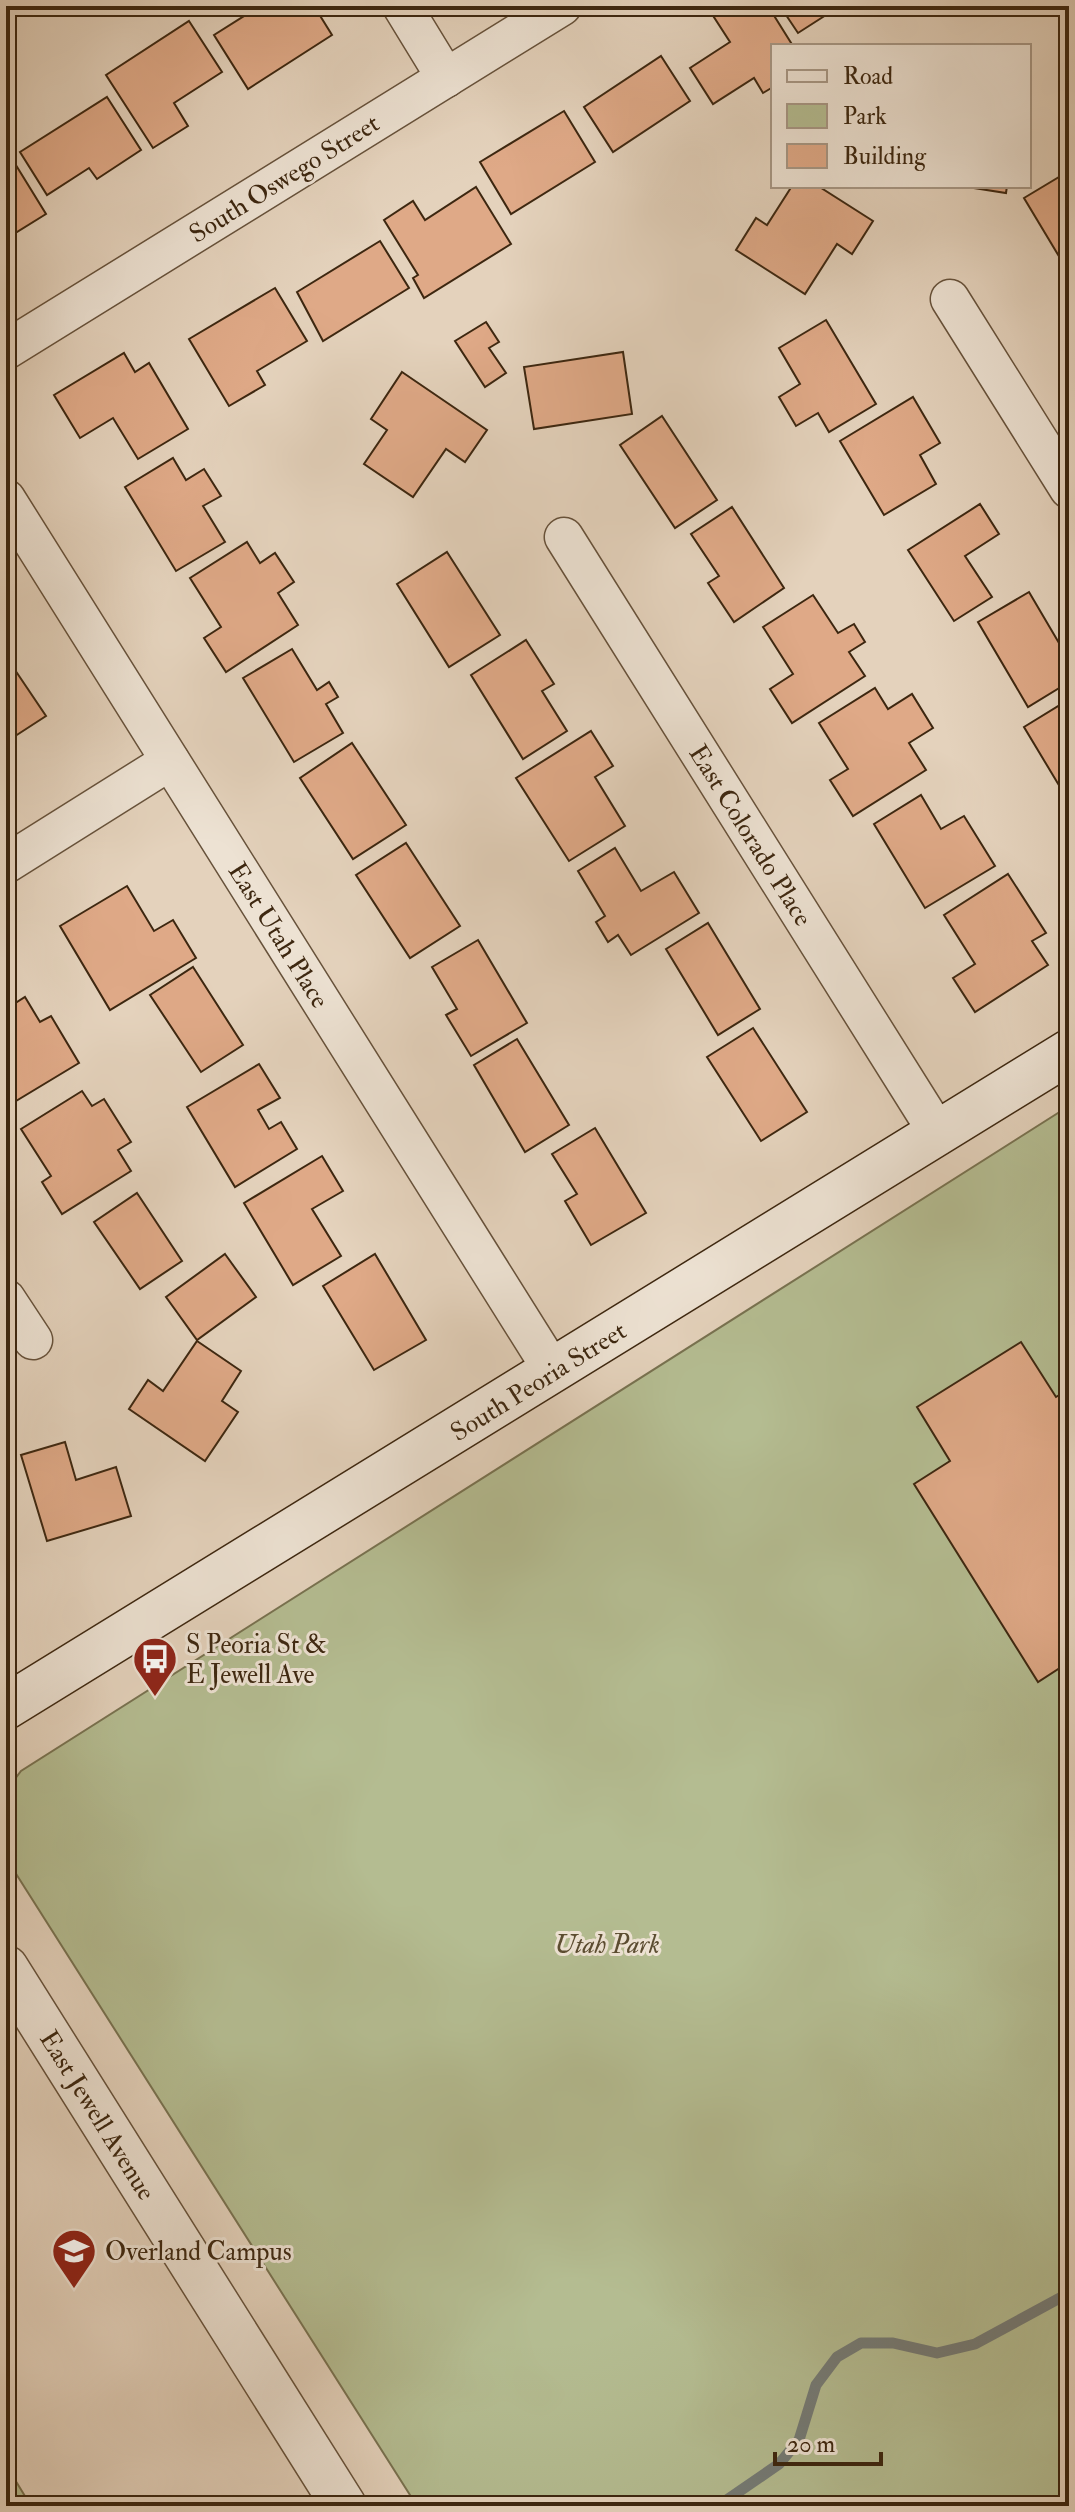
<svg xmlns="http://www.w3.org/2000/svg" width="1075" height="2512" font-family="'IM FELL Double Pica',serif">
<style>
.green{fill:#b4bc91;stroke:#787250;stroke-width:2}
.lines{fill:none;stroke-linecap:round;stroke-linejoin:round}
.stream{stroke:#757c77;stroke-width:11}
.building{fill:#dfa987;stroke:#3d2710;stroke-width:2}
.minor-casing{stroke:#67523b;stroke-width:41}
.tertiary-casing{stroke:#67523b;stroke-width:47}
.secondary-casing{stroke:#3d2710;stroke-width:47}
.minor{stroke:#ede2d3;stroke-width:38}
.tertiary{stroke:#ede2d3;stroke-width:44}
.secondary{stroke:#ede2d3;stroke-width:44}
.labels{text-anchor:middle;stroke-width:6;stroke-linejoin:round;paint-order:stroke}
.street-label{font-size:26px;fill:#3d2710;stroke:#ede2d3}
.poi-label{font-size:26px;fill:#3d2710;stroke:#ede2d3;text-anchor:start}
.park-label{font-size:26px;font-style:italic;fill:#5b4c30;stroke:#ede2d3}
</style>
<rect width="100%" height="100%" fill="#e4d2bc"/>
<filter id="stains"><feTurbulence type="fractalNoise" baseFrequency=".0025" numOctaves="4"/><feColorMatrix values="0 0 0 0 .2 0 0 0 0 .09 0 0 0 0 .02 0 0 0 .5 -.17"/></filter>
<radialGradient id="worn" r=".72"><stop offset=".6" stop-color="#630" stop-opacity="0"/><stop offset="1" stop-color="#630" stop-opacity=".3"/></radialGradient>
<g class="green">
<polygon points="1069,1106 1069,2506 417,2506 6,1858 6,1796 8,1788 21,1771"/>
<polygon points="6,2465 31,2506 6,2506"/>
</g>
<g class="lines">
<polyline class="stream" points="718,2506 779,2464 799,2440 816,2385 837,2357 861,2343 893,2343 937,2353 975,2344 1069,2293"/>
</g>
<g class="building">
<polygon points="6,6 25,6 6,18"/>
<polygon points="260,6 314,6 332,35 248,89 214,35"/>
<polygon points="718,6 768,6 793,46 773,46 773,87 763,93 754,78 713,104 690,68 730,42 710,11"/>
<polygon points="780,6 840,6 798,33"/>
<polygon points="189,21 222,72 174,103 188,126 153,148 106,75"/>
<polygon points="661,56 690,101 613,152 584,107"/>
<polygon points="107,97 141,150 97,179 89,168 47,195 20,152"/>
<polygon points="564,111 595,162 511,214 480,162"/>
<polygon points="6,149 46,214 12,235 6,225"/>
<polygon points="1069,171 1069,273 1024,198"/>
<polygon points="792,186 818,186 873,221 852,254 837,244 805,294 736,250 756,218 767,225"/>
<polygon points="961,186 1007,186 1006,193"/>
<polygon points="476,187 511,244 424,298 413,278 418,275 384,220 413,201 425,220"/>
<polygon points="380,241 409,288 323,341 297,292"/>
<polygon points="275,288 307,341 257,371 265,385 229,406 189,339"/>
<polygon points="826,320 876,404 829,432 818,413 796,426 779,397 800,384 779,348"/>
<polygon points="486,322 499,342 489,348 506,373 485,387 455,341"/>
<polygon points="623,352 632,414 534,429 524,367"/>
<polygon points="124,353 135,372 149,363 188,429 138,459 113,418 80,438 54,395"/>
<polygon points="402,372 487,430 465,462 446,449 413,497 364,464 387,430 371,419"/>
<polygon points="913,397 940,443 920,455 936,484 884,515 840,441"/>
<polygon points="662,416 717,500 675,528 620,445"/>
<polygon points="173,458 186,480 204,469 221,496 203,506 225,542 176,571 125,487"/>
<polygon points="980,504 999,534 965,556 992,597 954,621 908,550"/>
<polygon points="732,507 784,588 734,622 708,583 719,576 691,534"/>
<polygon points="247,542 260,563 275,553 294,582 278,593 298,625 226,672 204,638 221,627 190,578"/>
<polygon points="447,552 500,635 449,667 397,584"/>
<polygon points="1029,592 1069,660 1069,682 1028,707 978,622"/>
<polygon points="813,595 838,633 854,624 865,642 849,652 865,676 792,723 770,689 793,674 763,627"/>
<polygon points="526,640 554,684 542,691 567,731 523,759 471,675"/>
<polygon points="292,649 317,690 329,682 338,697 326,704 343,733 294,762 243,678"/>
<polygon points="11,664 46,716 6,742 6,667"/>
<polygon points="875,688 888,709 912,694 933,728 909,743 926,770 853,816 830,780 848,769 819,723"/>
<polygon points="1060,705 1069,720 1069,802 1024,727"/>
<polygon points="591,731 613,766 595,777 625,826 569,861 516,778"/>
<polygon points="352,743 406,825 353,859 300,778"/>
<polygon points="921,795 941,829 964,816 995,866 925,908 874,824"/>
<polygon points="406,843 460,926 410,958 356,875"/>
<polygon points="615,848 641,891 674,872 699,913 631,955 618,935 608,942 596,922 605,916 578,871"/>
<polygon points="1008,874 1046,933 1032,941 1048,965 975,1012 953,978 975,964 944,915"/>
<polygon points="127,886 154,931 173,920 196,958 110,1010 60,926"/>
<polygon points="708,923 760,1009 718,1035 666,949"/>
<polygon points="478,940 527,1023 471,1056 446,1015 457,1009 432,967"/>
<polygon points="193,967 243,1045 201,1072 150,995"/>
<polygon points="25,997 40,1022 51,1016 79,1063 6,1107 6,1060 10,1058 6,1051 6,1009"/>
<polygon points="753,1028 807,1112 761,1141 707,1057"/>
<polygon points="517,1039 569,1125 525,1152 474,1065"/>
<polygon points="259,1064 280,1098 258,1110 269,1129 281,1122 297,1149 235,1187 187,1107"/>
<polygon points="82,1091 92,1106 104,1099 131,1142 118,1150 131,1171 62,1214 42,1182 51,1176 21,1129"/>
<polygon points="595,1128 646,1213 591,1245 565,1201 577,1194 552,1154"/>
<polygon points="322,1156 343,1191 312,1209 341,1256 293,1285 244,1203"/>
<polygon points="137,1193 182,1261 140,1289 94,1222"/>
<polygon points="225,1254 256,1297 197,1340 166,1297"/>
<polygon points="375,1254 426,1340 374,1370 323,1286"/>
<polygon points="197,1341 241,1371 222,1401 238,1412 205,1461 129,1409 148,1380 163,1391"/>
<polygon points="1021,1342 1056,1397 1069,1389 1069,1662 1038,1682 914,1484 950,1461 917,1407"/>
<polygon points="65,1442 76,1480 116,1467 131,1516 47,1541 21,1455"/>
</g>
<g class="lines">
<g class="minor-casing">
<g id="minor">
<polyline points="402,6 446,78"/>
<polyline points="950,299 1069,489"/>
<polyline points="6,350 562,6"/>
<polyline points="6,499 553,1371"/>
<polyline points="564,537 938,1133"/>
<polyline points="6,864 170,761"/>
<polyline points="6,1299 33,1340"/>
</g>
</g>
<g class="tertiary-casing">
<polyline id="tertiary" points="6,1968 344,2506"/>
</g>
<g class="secondary-casing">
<polyline id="secondary" points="6,1707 1069,1052"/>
</g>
<use href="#minor" class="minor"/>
<use href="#tertiary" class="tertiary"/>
<use href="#secondary" class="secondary"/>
</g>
<defs>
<g id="bus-pin" transform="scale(2.3)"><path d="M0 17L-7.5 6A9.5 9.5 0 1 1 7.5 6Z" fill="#8f2418" stroke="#ede2d3"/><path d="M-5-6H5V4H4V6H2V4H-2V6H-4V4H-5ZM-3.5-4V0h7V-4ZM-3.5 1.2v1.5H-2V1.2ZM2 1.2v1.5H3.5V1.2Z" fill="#fff"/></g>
<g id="school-pin" transform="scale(2.3)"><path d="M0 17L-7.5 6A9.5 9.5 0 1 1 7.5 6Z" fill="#8f2418" stroke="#ede2d3"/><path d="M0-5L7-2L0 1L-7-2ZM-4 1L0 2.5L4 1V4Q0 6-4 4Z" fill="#fff"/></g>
</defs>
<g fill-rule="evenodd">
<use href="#bus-pin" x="155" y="1659"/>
<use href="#school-pin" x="74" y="2251"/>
</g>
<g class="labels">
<g class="street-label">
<text transform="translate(284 178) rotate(-32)" y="9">South Oswego Street</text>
<text transform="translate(751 835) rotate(58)" y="9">East Colorado Place</text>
<text transform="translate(279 935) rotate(58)" y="9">East Utah Place</text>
<text transform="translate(538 1381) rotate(-32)" y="9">South Peoria Street</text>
<text transform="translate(98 2115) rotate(58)" y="9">East Jewell Avenue</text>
</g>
<g class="poi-label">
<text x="186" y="1653">S Peoria St &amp;<tspan x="186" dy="30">E Jewell Ave</tspan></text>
<text x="105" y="2260">Overland Campus</text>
</g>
<g class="park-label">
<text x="607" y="1953">Utah Park</text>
</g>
</g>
<rect width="1075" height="2512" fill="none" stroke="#e4d2bc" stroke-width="32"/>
<rect x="8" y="8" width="1059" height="2496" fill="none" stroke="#3d2710" stroke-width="4"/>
<rect x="16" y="16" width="1043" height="2480" fill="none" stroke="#3d2710" stroke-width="2"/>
<rect x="771" y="44" width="260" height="144" fill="#ede2d3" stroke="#a79785" stroke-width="2"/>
<rect x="787" y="70" width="40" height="12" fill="#ede2d3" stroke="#a79785" stroke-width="2"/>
<text x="843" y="84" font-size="24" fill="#3d2710">Road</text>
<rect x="787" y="104" width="40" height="24" fill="#b4bc91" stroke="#a79785" stroke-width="2"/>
<text x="843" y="124" font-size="24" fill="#3d2710">Park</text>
<rect x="787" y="144" width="40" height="24" fill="#dfa987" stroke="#a79785" stroke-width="2"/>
<text x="843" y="164" font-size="24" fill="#3d2710">Building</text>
<path d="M775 2452v12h106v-12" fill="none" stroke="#3d2710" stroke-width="4"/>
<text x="787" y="2452" font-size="24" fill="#3d2710" stroke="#ede2d3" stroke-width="6" paint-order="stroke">20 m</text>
<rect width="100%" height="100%" filter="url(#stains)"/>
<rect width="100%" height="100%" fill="url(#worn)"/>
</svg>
